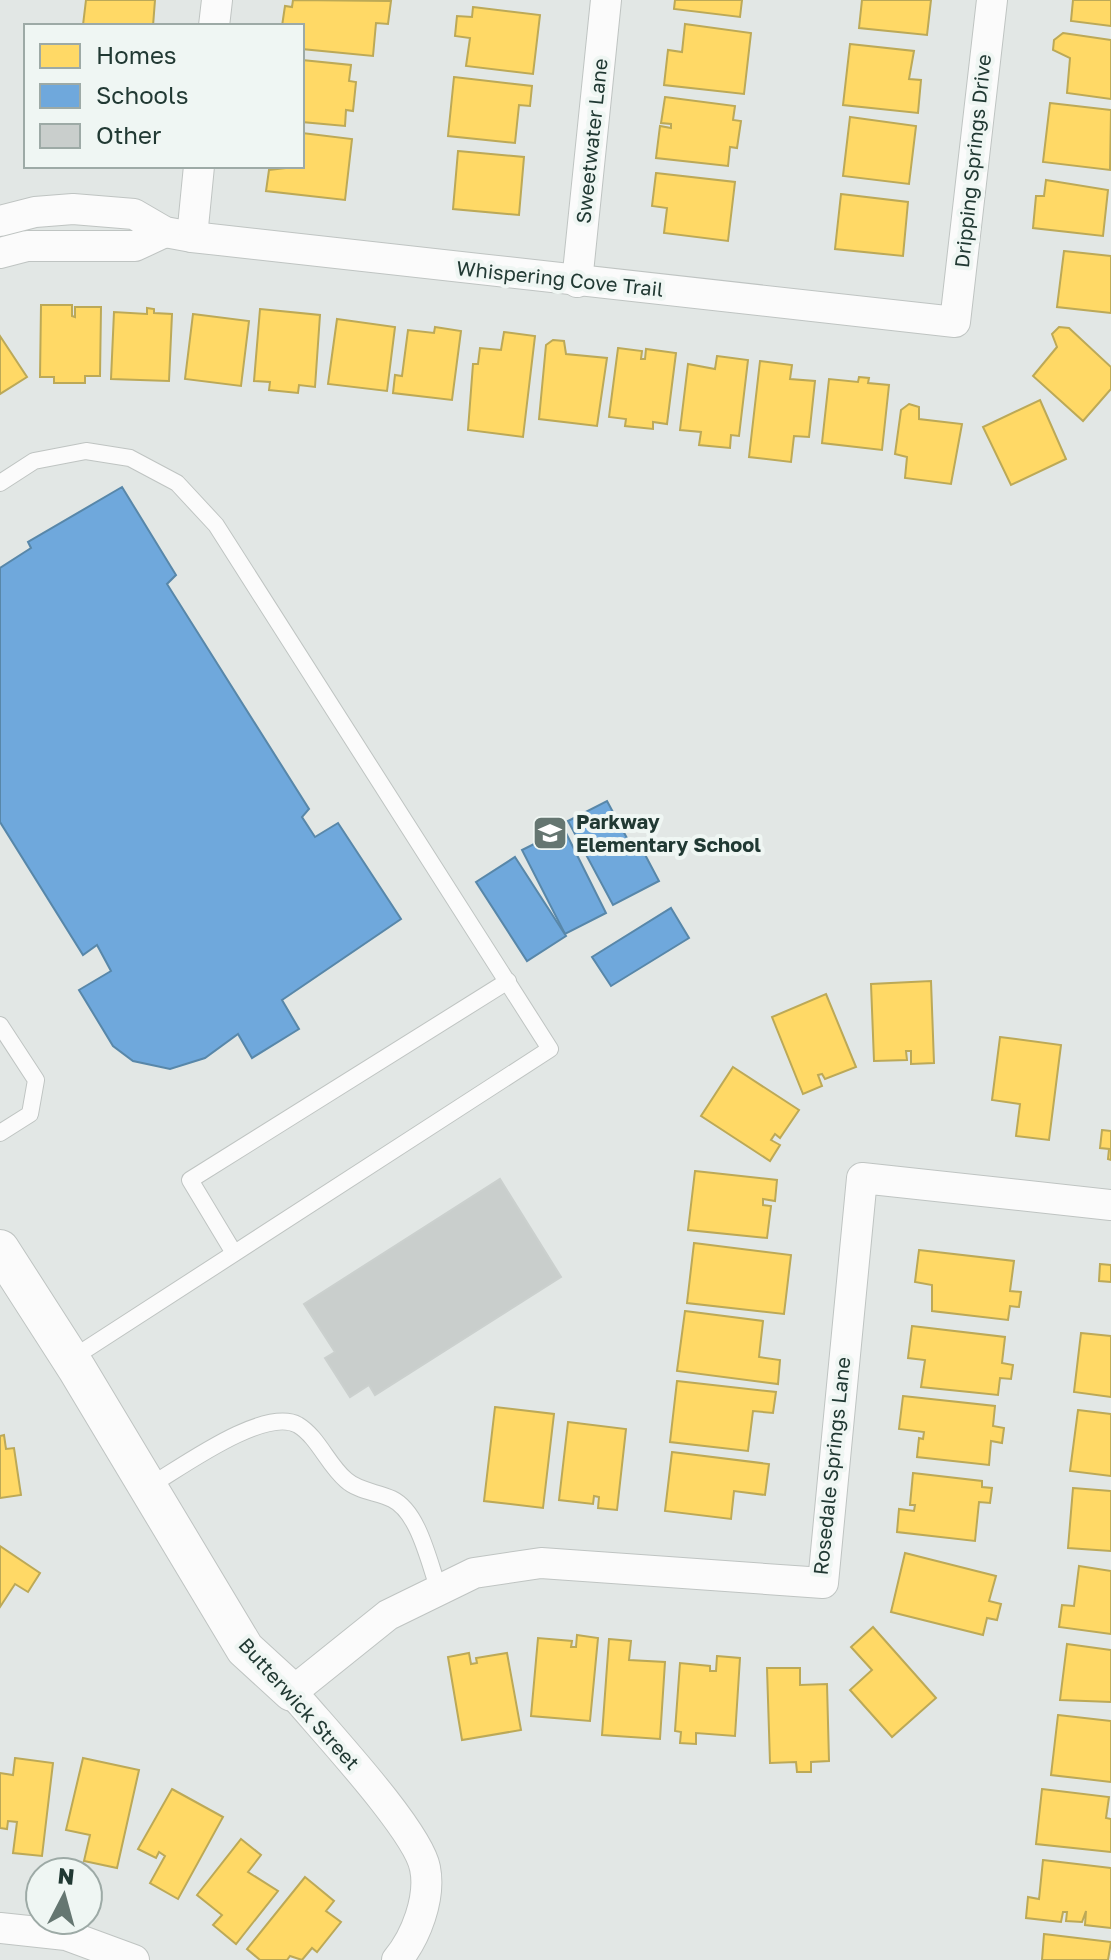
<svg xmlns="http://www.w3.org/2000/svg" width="1111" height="1960" font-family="'Golos Text',sans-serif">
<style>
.homes{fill:#ffd966;stroke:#bca957;stroke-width:2}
.schools{fill:#6fa8dc;stroke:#5887a9;stroke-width:2}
.building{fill:#c9cecc;stroke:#cbd0ce;stroke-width:2}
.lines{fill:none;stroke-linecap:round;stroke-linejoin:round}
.service-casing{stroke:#bfc4c2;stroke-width:18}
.minor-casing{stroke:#bfc4c2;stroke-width:32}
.tertiary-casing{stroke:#bfc4c2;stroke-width:40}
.service{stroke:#fbfbfb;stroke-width:16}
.minor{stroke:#fbfbfb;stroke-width:30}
.tertiary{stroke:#fbfbfb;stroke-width:38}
.labels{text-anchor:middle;stroke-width:8;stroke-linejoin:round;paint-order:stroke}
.street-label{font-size:20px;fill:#213933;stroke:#eff6f3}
.poi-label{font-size:20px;font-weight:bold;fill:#213933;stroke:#eff6f3;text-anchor:start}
</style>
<rect width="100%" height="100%" fill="#e2e7e5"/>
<g class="homes">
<polygon points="86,0 155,0 153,26 83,25"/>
<polygon points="293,0 391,1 388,24 376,23 373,56 302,49 302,26 282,26 285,6 292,7"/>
<polygon points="675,0 742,0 740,17 674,9"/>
<polygon points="862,0 931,0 927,35 859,28"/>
<polygon points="1073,0 1111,0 1111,26 1071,21"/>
<polygon points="473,7 540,15 533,74 466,66 470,38 455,36 457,16 472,17"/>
<polygon points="685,24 751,33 744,94 664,85 668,50 682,52"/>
<polygon points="1063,33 1111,40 1111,99 1067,93 1070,58 1053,50 1054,40"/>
<polygon points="850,44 914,51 909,79 921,80 918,113 843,105"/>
<polygon points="302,60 351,65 349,81 356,82 353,111 346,110 345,126 302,122"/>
<polygon points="454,77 532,86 530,106 519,105 515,143 448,136"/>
<polygon points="665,97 735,106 733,120 741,121 737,148 730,147 728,166 656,158 660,126 671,128 671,124 661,123"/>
<polygon points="1050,103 1111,110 1110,170 1043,162"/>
<polygon points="850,117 916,126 909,184 843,176"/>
<polygon points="302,133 352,139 345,200 266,191 269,170 302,166"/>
<polygon points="458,151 524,157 519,215 453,209"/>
<polygon points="656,173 735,182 728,241 664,233 667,208 652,206"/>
<polygon points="1046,180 1108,190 1103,236 1033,228 1036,196 1044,196"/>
<polygon points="841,194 908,202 903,256 835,249"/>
<polygon points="1064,251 1111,256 1111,313 1057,307"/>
<polygon points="41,305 72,305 72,316 75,317 75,307 101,307 100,376 85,376 85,383 54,383 54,377 40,377"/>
<polygon points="147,308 154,309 154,313 172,314 169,381 111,379 114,312 147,314"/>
<polygon points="260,309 320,315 315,387 299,385 298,393 269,390 270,382 254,381"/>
<polygon points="193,314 249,321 241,386 185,379"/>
<polygon points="337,319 395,327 387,391 328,384"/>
<polygon points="435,327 461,331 452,400 393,393 395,375 402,376 408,330 434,333"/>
<polygon points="1059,327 1069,328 1111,367 1111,389 1083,421 1033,376 1057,347 1052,334"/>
<polygon points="504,332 535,336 523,437 468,430 473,364 478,364 480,348 501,350"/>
<polygon points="0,336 27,377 0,394"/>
<polygon points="553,340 564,341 566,354 607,358 597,426 539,419 546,345"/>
<polygon points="618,348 642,351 641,359 645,359 646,349 676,353 667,424 653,422 653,429 625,426 626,419 609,417"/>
<polygon points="717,356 748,360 739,436 731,435 730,448 699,445 701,432 680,430 688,364 715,369"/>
<polygon points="760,361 792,365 790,379 815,381 809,437 794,436 791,462 749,457"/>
<polygon points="859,377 869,378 868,383 889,385 882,450 822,443 829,379 858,382"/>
<polygon points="1040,400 1066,459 1011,485 983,427"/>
<polygon points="909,404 919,407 919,419 962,424 951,484 905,478 907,457 895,454 901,410"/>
<polygon points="931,981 934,1063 911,1064 911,1051 906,1051 907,1060 874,1061 871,984"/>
<polygon points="826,994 856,1067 825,1079 822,1074 818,1075 822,1086 803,1094 772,1017"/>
<polygon points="1000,1037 1061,1045 1049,1140 1016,1136 1020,1104 992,1100"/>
<polygon points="733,1067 799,1110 780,1138 775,1134 771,1140 780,1145 770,1161 701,1116"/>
<polygon points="1102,1130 1111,1131 1111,1160 1108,1159 1109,1149 1100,1148"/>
<polygon points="695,1171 777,1180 775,1201 763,1199 763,1205 771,1206 767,1238 688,1230"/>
<polygon points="694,1243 791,1255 784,1314 687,1303"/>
<polygon points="919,1250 1014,1261 1010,1291 1021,1292 1019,1307 1010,1306 1008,1320 932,1311 932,1285 915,1282"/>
<polygon points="1100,1264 1111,1265 1111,1282 1099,1281"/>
<polygon points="685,1311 763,1321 759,1357 780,1360 778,1384 677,1371"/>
<polygon points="912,1326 1005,1337 1002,1363 1013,1365 1011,1379 1000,1378 998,1395 921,1387 925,1360 908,1358"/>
<polygon points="1081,1333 1111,1336 1111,1397 1074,1392"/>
<polygon points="677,1381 776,1392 773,1413 753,1411 748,1451 670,1442"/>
<polygon points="903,1396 995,1406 993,1426 1004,1428 1002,1443 991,1441 989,1465 917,1457 919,1438 923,1439 924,1432 899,1429"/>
<polygon points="495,1407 554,1414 543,1508 484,1501"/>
<polygon points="1078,1410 1111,1414 1111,1476 1070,1471"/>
<polygon points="568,1422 626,1429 617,1510 598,1508 599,1497 594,1496 593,1504 559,1500"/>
<polygon points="4,1435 6,1449 14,1448 21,1495 0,1498 0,1436"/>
<polygon points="672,1452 769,1464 765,1495 734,1491 731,1519 665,1511"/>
<polygon points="913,1473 982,1481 982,1487 992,1488 990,1503 979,1502 975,1541 897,1532 899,1509 914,1511 915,1505 910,1505"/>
<polygon points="1073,1488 1111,1491 1111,1551 1068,1548"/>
<polygon points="0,1546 40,1573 28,1592 15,1584 0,1607"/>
<polygon points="905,1553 996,1576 989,1601 1001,1604 997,1620 987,1618 983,1635 891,1612"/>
<polygon points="1079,1566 1111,1571 1111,1634 1059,1627 1062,1605 1074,1606"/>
<polygon points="873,1627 936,1698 892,1737 850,1690 872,1670 851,1647"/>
<polygon points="577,1635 598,1638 590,1721 531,1716 538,1638 572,1641 571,1647 576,1647"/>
<polygon points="609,1639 631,1641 629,1660 665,1662 660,1739 602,1735"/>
<polygon points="1067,1644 1111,1650 1111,1702 1060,1700"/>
<polygon points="469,1653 471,1664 477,1663 476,1658 507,1653 521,1730 462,1740 448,1657"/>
<polygon points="717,1656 740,1658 735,1736 696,1733 696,1744 680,1743 681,1732 675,1731 680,1663 710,1666 710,1671 716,1671"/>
<polygon points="767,1668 800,1668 800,1685 827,1684 829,1761 811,1762 811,1772 797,1772 796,1762 770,1763"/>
<polygon points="1058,1715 1111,1721 1111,1782 1051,1775"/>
<polygon points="15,1758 53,1763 42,1856 13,1853 17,1822 8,1821 7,1829 0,1828 0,1773 13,1775"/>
<polygon points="83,1758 139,1770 117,1868 84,1861 90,1835 66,1830"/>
<polygon points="172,1789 223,1817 178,1899 150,1883 165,1856 159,1852 156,1858 138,1849"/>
<polygon points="1042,1789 1109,1797 1106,1818 1111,1819 1111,1852 1036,1844"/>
<polygon points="241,1839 261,1855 248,1872 278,1891 236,1944 213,1925 222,1915 197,1895"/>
<polygon points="1043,1860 1111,1868 1111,1928 1085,1925 1086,1911 1082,1922 1066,1921 1067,1912 1063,1912 1061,1922 1026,1918 1028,1897 1039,1899"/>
<polygon points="305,1877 334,1901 326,1911 341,1922 317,1952 312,1948 302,1960 290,1956 287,1960 260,1960 247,1949"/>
<polygon points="1044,1934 1111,1942 1108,1960 1042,1960"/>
</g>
<g class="schools">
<polygon points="122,487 176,575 167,584 309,809 302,817 315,837 338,823 401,919 282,1000 299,1029 252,1058 238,1034 205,1058 170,1069 133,1061 113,1046 79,990 111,971 97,945 83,955 0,822 0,568 31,548 28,542"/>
<polygon points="607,801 635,853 642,849 659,881 613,905 568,821"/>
<polygon points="564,829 606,913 565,934 522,850"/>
<polygon points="515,857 566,936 527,961 476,882"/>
<polygon points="671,908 689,938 611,986 592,957"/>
</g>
<polygon class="building" points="500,1179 561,1277 375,1395 369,1385 350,1397 325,1358 335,1352 304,1304"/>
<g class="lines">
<g class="service-casing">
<g id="service">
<polyline points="0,483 34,461 86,451 130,458 177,483 216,525 550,1049 71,1359"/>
<polyline points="0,1025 36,1080 30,1114 0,1133"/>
<polyline points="234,1253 190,1180 508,981"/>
<path d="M148,1487c31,-18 116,-81 150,-62 20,12 30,40 48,55 12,11 31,12 46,19 27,13 37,64 47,91"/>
</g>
</g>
<g class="minor-casing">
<g id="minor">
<polyline points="214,26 217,0"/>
<polyline points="0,221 35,212 73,209 134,214 165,232 192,237 955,322 992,0"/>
<polyline points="192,237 199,166"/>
<polyline points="0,253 27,246 135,246 165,232"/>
<polyline points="577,282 606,0"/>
<polyline points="0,1928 66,1935 134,1960"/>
<path d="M397,1960c19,-23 34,-62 28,-92 -7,-38 -104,-141 -133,-176l96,-77 86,-42 67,-10 282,20 39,-405 249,27"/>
</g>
</g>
<g class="tertiary-casing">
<polyline id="tertiary" points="0,1249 77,1369 245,1649 292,1692"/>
</g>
<use href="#service" class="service"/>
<use href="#minor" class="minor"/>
<use href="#tertiary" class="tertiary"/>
</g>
<defs>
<g id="school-square" transform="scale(1.8)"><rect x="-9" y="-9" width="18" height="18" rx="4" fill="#657671" stroke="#eff6f3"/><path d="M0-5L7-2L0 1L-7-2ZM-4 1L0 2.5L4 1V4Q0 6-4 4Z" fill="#fff"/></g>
</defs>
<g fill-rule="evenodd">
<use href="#school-square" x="550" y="833"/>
</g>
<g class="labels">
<g class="street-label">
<text transform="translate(592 141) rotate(-84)" y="7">Sweetwater Lane</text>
<text transform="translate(973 161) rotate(-84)" y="7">Dripping Springs Drive</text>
<text transform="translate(560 279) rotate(6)" y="7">Whispering Cove Trail</text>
<text transform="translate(832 1466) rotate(-84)" y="7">Rosedale Springs Lane</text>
<text transform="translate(299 1704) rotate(48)" y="7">Butterwick Street</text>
</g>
<g class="poi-label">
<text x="576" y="829">Parkway<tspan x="576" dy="23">Elementary School</tspan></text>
</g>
</g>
<rect x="24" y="24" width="280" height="144" fill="#eff6f3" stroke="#9daaa6" stroke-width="2"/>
<rect x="40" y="44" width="40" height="24" fill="#ffd966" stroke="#9daaa6" stroke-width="2"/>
<text x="96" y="64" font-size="24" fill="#213933">Homes</text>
<rect x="40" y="84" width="40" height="24" fill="#6fa8dc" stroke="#9daaa6" stroke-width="2"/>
<text x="96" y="104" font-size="24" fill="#213933">Schools</text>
<rect x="40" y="124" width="40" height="24" fill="#c9cecc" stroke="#9daaa6" stroke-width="2"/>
<text x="96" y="144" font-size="24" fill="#213933">Other</text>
<g transform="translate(64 1896) rotate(6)"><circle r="38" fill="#eff6f3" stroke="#9daaa6" stroke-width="2"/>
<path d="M0-6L14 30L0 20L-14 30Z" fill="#657671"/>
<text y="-12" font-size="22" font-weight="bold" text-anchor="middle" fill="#213933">N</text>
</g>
</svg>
